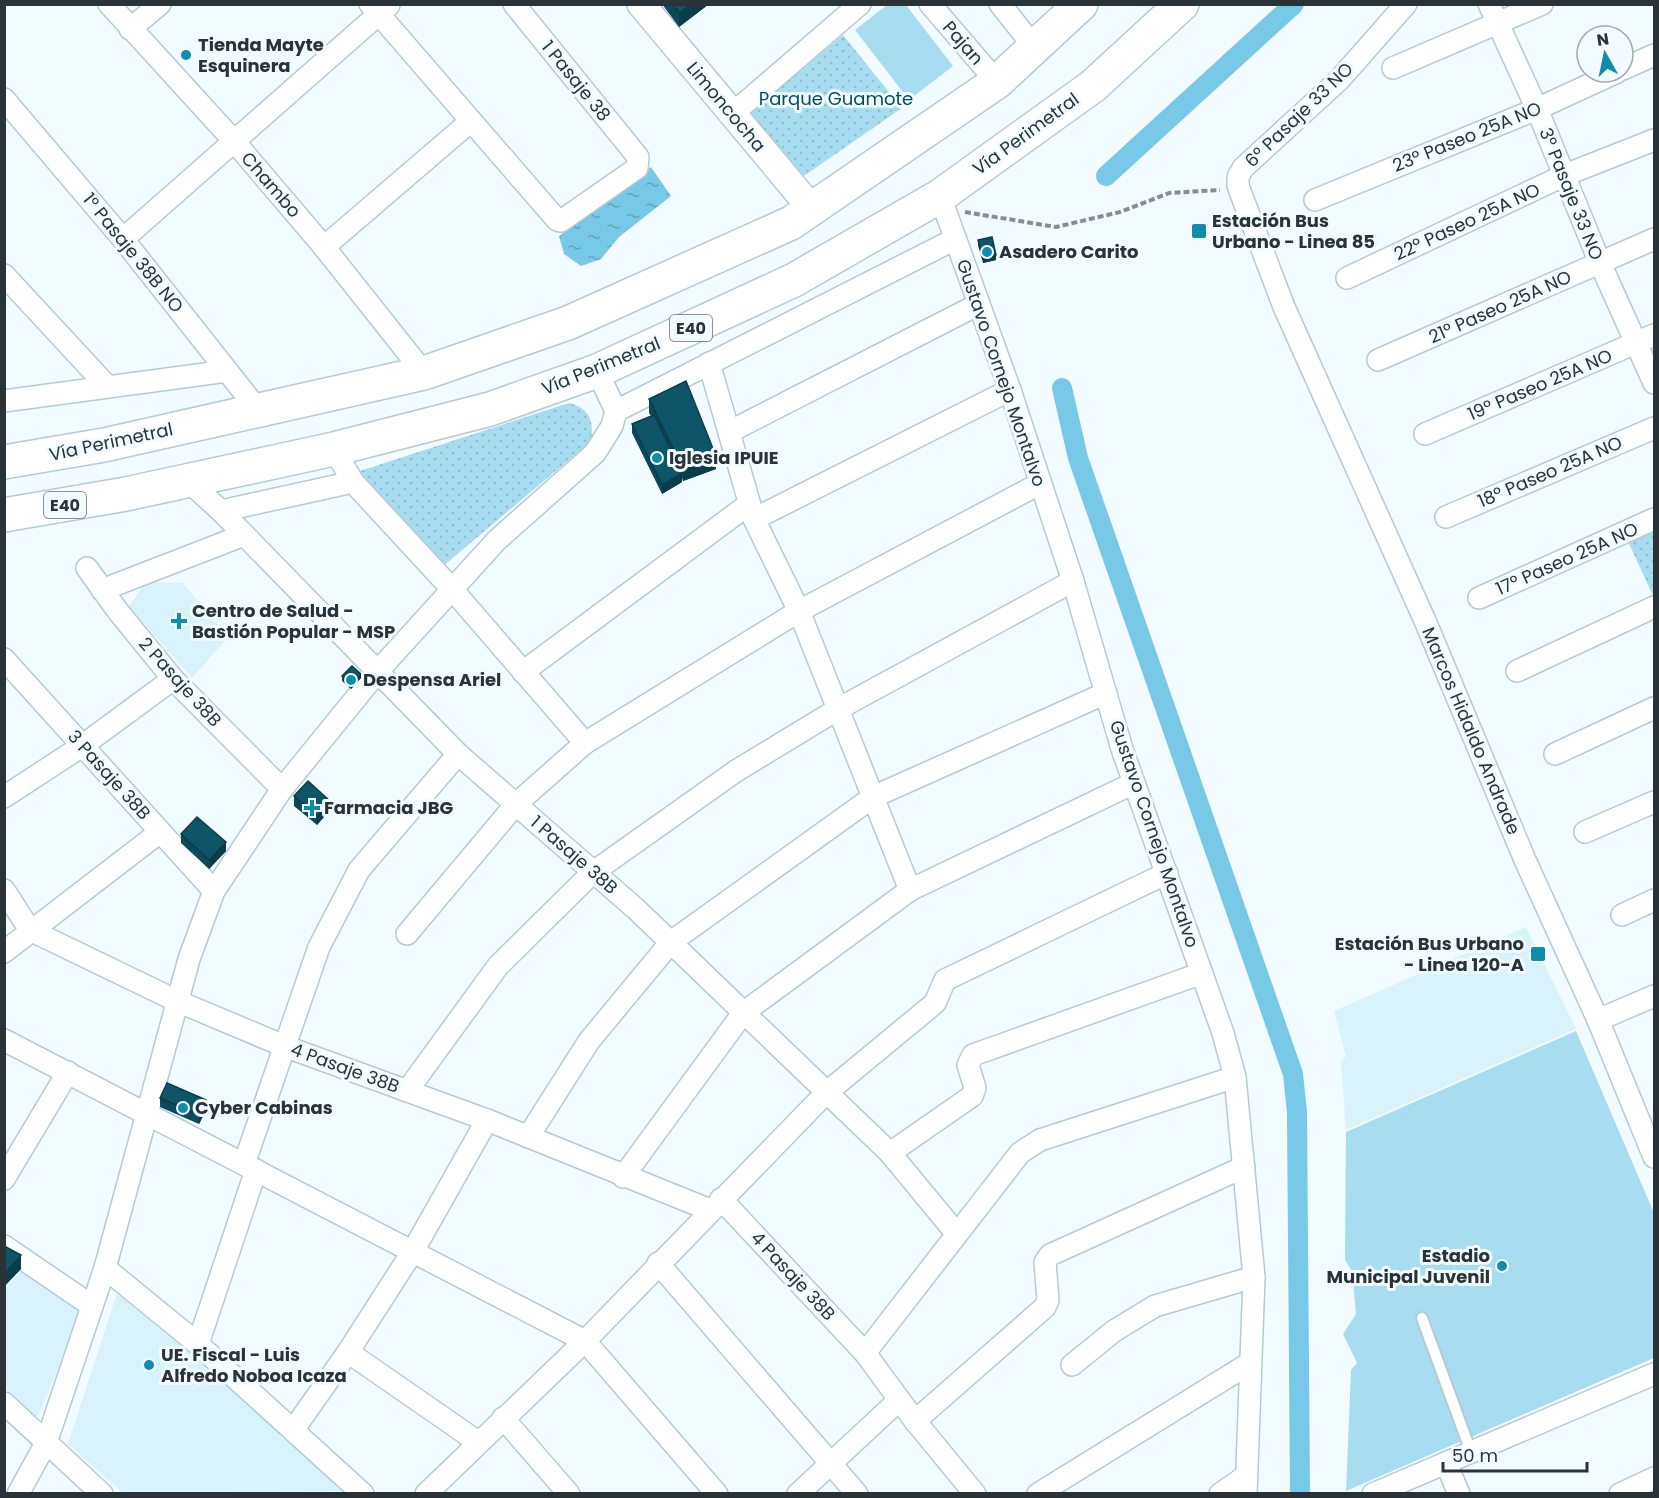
<svg xmlns="http://www.w3.org/2000/svg" width="1659" height="1498" font-family="Poppins,sans-serif">
<style>
.built{fill:#d9f3fd}
.grass{fill:url(#grass-dots)}
.garden{fill:#a8ddf1}
.water{fill:url(#water-ripples)}
.lines{fill:none;stroke-linecap:round;stroke-linejoin:round}
.canal{stroke:#77c9e7;stroke-width:20}
.service-casing{stroke:#b4cbd4;stroke-width:14}
.minor-casing{stroke:#b4cbd4;stroke-width:24}
.tertiary-casing{stroke:#b4cbd4;stroke-width:30}
.trunk-casing{stroke:#b4cbd4;stroke-width:36}
.path{stroke:#858e92;stroke-width:4;stroke-dasharray:6 3;stroke-linecap:butt}
.service{stroke:#fff;stroke-width:10}
.minor{stroke:#fff;stroke-width:21}
.tertiary{stroke:#fff;stroke-width:27}
.trunk{stroke:#fff;stroke-width:33}
.wall{fill:#0d495a}
.shaded-wall{fill:#0a3c4a}
.building{fill:#0f5569;stroke:#0a3c4a;stroke-width:1.5}
.poi-dot{fill:#108cad;stroke:#f2fbff;stroke-width:2}
.labels{text-anchor:middle;stroke-width:6;stroke-linejoin:round;paint-order:stroke}
.shield{fill:#f2fbff;stroke:#666f73;stroke-width:1.5}
.shield-label{font-size:16px;font-weight:bold;fill:#2a3337}
.street-label{font-size:18px;fill:#2a3337;stroke:#f2fbff}
.poi-label{font-size:18px;font-weight:bold;fill:#2a3337;stroke:#f2fbff;text-anchor:start}
.park-label{font-size:18px;fill:#004b5f;stroke:#f2fbff}
</style>
<defs>
<pattern id="grass-dots" width="8" height="8" patternUnits="userSpaceOnUse" patternTransform="scale(1.5)"><rect width="8" height="8" fill="#a8ddf1"/><path d="M2 2h.1M6 6h.1" fill="none" stroke="#91becf" stroke-width="1.8" stroke-linecap="round"/></pattern>
<pattern id="water-ripples" width="26" height="14" patternUnits="userSpaceOnUse" patternTransform="scale(1.5)"><rect width="26" height="14" fill="#77c9e7"/><path d="M2 4q2-2 4 0t4 0M15 11q2-2 4 0t4 0" fill="none" stroke="#62a4bc"/></pattern>
</defs>
<rect width="100%" height="100%" fill="#f2fbff"/>
<g class="built">
<polygon points="146,582 183,583 228,637 192,678 129,606"/>
<polygon points="1526,927 1576,1029 1346,1130 1341,1061 1346,1056 1334,1011"/>
<polygon points="23,1269 82,1310 37,1419 5,1388 4,1290"/>
<polygon points="119,1287 344,1491 123,1493 68,1444"/>
</g>
<g class="grass">
<polygon points="843,35 902,108 804,176 749,113"/>
<path d="M569,403c21,5 25,19 22,38l-150,127 -81,-97z"/>
<polygon points="1654,525 1654,598 1626,537"/>
</g>
<g class="garden">
<polygon points="887,5 906,5 953,66 909,100 855,30"/>
<polygon points="1576,1031 1654,1213 1654,1358 1346,1491 1351,1370 1357,1363 1343,1334 1356,1314 1352,1271 1345,1260 1346,1132"/>
</g>
<polygon class="water" points="651,167 671,196 619,237 601,259 581,266 564,254 559,236"/>
<g class="lines">
<g class="canal">
<polyline points="1106,176 1294,4"/>
<polyline points="1062,388 1078,458 1293,1074 1297,1112 1300,1494"/>
</g>
<g class="service-casing">
<polyline id="service" points="1422,1318 1471,1452"/>
</g>
<g class="minor-casing">
<g id="minor">
<polyline points="109,4 233,140 324,247 424,373"/>
<polyline points="370,4 557,220 561,221 637,168 638,157 514,4"/>
<polyline points="930,4 997,82"/>
<polyline points="1000,4 1035,48"/>
<polyline points="1406,4 1339,80 1243,168 1238,177 1238,186 1284,307 1426,623 1525,860 1598,1020 1654,1157"/>
<polyline points="1489,4 1537,109 1600,263 1654,383"/>
<polyline points="130,29 160,4"/>
<polyline points="1393,68 1542,4"/>
<polyline points="1623,69 1654,55"/>
<polyline points="4,99 123,239 258,410"/>
<polyline points="731,115 860,4"/>
<polyline points="940,196 1010,390 1073,581 1122,749 1223,1033 1235,1077 1254,1277 1246,1494"/>
<polyline points="1315,200 1537,109 1617,72"/>
<polyline points="123,239 389,5"/>
<polyline points="324,247 471,121"/>
<polyline points="4,275 106,385"/>
<polyline points="1347,278 1565,175 1654,140"/>
<polyline points="1378,360 1654,239"/>
<polyline points="709,363 754,519 799,611 910,890"/>
<polyline points="4,401 227,371"/>
<polyline points="616,411 955,239"/>
<polyline points="729,432 979,304"/>
<polyline points="1425,434 1654,335"/>
<polyline points="334,449 353,482 451,588 585,743"/>
<polyline points="188,481 221,511 458,754 636,909 890,1153 956,1233"/>
<polyline points="221,511 353,482"/>
<polyline points="1446,517 1654,428"/>
<polyline points="754,519 1010,390"/>
<polyline points="87,568 117,610 173,679 282,789"/>
<polyline points="102,590 244,535"/>
<polyline points="1479,598 1654,519"/>
<polyline points="4,659 214,891"/>
<polyline points="1517,671 1654,607"/>
<polyline points="523,672 749,504"/>
<polyline points="1555,754 1654,708"/>
<polyline points="4,797 82,746 173,679"/>
<polyline points="1585,832 1654,802"/>
<polyline points="4,890 30,930 177,1001 284,1046 487,1120 710,1210"/>
<polyline points="1622,915 1654,900"/>
<polyline points="407,934 516,804 585,743 799,611 1039,484"/>
<polyline points="4,952 160,832"/>
<polyline points="1598,1020 1654,996"/>
<polyline points="4,1040 585,1341 717,1494"/>
<polyline points="407,1091 498,966 592,873 736,771 838,709 1073,581"/>
<polyline points="528,1137 589,1041 671,942 873,797 1106,693"/>
<polyline points="890,1153 972,1096 975,1088 968,1065 973,1055 1202,973"/>
<polyline points="244,1164 319,947 359,870 458,754"/>
<polyline points="623,1177 743,1013 910,890 1134,783"/>
<polyline points="4,1179 68,1072"/>
<polyline points="721,1199 865,1353 915,1421 975,1494"/>
<polyline points="4,1246 92,1306"/>
<polyline points="658,1263 857,1494"/>
<polyline points="105,1268 198,1344 363,1494"/>
<polyline points="198,1344 256,1170"/>
<polyline points="348,1352 478,1442"/>
<polyline points="865,1353 1020,1153 1040,1140 1235,1077"/>
<polyline points="1072,1365 1114,1331 1155,1306 1254,1277"/>
<polyline points="4,1403 102,1494"/>
<polyline points="503,1418 569,1494"/>
<polyline points="915,1421 1045,1307 1048,1300 1045,1262 1050,1255 1244,1167"/>
<polyline points="294,1429 348,1352 413,1251 487,1120"/>
<polyline points="1446,1463 1459,1494"/>
<polyline points="18,1494 46,1443 105,1268 189,959 214,891 282,789 378,671 497,540 595,453 612,426 616,411 597,371"/>
<polyline points="426,1494 585,1341 826,1093 935,1003 945,980 1167,873"/>
<polyline points="798,1494 899,1400"/>
<polyline points="1038,1494 1250,1363"/>
<polyline points="1220,1494 1246,1476"/>
<polyline points="1373,1494 1654,1374"/>
<polyline points="1620,1494 1654,1478"/>
</g>
</g>
<g class="tertiary-casing">
<polyline id="tertiary" points="641,4 812,209"/>
</g>
<g class="trunk-casing">
<g id="trunk">
<polyline points="4,462 104,445 424,373 568,323 791,223 997,82 1081,4"/>
<polyline points="4,515 126,494 334,449 490,409 597,371 794,280 940,196 1093,86 1182,4"/>
</g>
</g>
<polyline class="path" points="965,212 1056,227 1120,212 1169,193 1220,190"/>
<use href="#service" class="service"/>
<use href="#minor" class="minor"/>
<use href="#tertiary" class="tertiary"/>
<use href="#trunk" class="trunk"/>
</g>
<g class="wall">
<polygon points="662,4 709,4 679,27"/>
<polygon points="978,240 996,260 983,263 978,245"/>
<polygon points="649,399 716,469 683,481 682,478 682,482 662,494 632,433 632,424 651,416 649,413"/>
<polygon points="342,676 361,678 351,689 342,681"/>
<polygon points="294,796 330,810 317,825 294,806"/>
<polygon points="181,834 226,851 209,869 181,843"/>
<polygon points="160,1098 206,1110 199,1124 160,1107"/>
</g>
<g class="shaded-wall">
<polygon points="691,4 709,4 679,27 679,13"/>
<polygon points="996,255 996,260 983,263 983,259"/>
<polygon points="716,456 716,469 683,481 683,468"/>
<polygon points="682,473 682,482 662,494 662,485"/>
<polygon points="361,674 361,678 351,689 351,685"/>
<polygon points="330,801 330,810 317,825 317,816"/>
<polygon points="226,842 226,851 209,869 209,860"/>
<polygon points="206,1100 206,1110 199,1124 199,1115"/>
<polygon points="21,1255 21,1269 4,1287 4,1274"/>
</g>
<g class="building">
<polygon points="673,4 691,4 679,13"/>
<polygon points="992,237 996,255 983,259 978,240"/>
<polygon points="686,381 716,456 683,468 649,399"/>
<polygon points="654,415 682,473 662,485 632,424"/>
<polygon points="352,666 361,674 351,685 342,676"/>
<polygon points="308,781 330,801 317,816 294,796"/>
<polygon points="197,817 226,842 209,860 181,834"/>
<polygon points="167,1083 206,1100 199,1115 160,1098"/>
<polygon points="4,1246 21,1255 4,1274"/>
</g>
<g class="poi-dot">
<circle cx="186" cy="55" r="6"/>
<rect x="1191" y="223" width="16" height="16" rx="3"/>
<circle cx="987" cy="252" r="6"/>
<circle cx="657" cy="458" r="6"/>
<path d="M176 612h6v6h6v6h-6v6h-6v-6h-6v-6h6z"/>
<circle cx="351" cy="680" r="6"/>
<path d="M309 799h6v6h6v6h-6v6h-6v-6h-6v-6h6z"/>
<rect x="1530" y="946" width="16" height="16" rx="3"/>
<circle cx="183" cy="1108" r="6"/>
<circle cx="1502" cy="1266" r="6"/>
<circle cx="149" cy="1365" r="6"/>
</g>
<g class="labels">
<g class="shield">
<rect x="670" y="315" width="42" height="26" rx="4.5"/>
<rect x="44" y="492" width="42" height="26" rx="4.5"/>
</g>
<g class="shield-label">
<text x="691" y="334">E40</text>
<text x="65" y="511">E40</text>
</g>
<g class="street-label">
<text transform="translate(963 43) rotate(49)" y="6">Pajan</text>
<text transform="translate(576 81) rotate(51)" y="6">1 Pasaje 38</text>
<text transform="translate(726 107) rotate(50)" y="6">Limoncocha</text>
<text transform="translate(1299 115) rotate(-44)" y="6">6º Pasaje 33 NO</text>
<text transform="translate(1026 134) rotate(-36)" y="6">Vía Perimetral</text>
<text transform="translate(1467 137) rotate(-22)" y="6">23º Paseo 25A NO</text>
<text transform="translate(271 185) rotate(49)" y="6">Chambo</text>
<text transform="translate(1571 194) rotate(68)" y="6">3º Pasaje 33 NO</text>
<text transform="translate(1467 222) rotate(-25)" y="6">22º Paseo 25A NO</text>
<text transform="translate(133 253) rotate(51)" y="6">1° Pasaje 38B NO</text>
<text transform="translate(1500 307) rotate(-24)" y="6">21º Paseo 25A NO</text>
<text transform="translate(601 366) rotate(-22)" y="6">Vía Perimetral</text>
<text transform="translate(1001 373) rotate(71)" y="6">Gustavo Cornejo Montalvo</text>
<text transform="translate(1540 385) rotate(-23)" y="6">19º Paseo 25A NO</text>
<text transform="translate(111 442) rotate(-12)" y="6">Vía Perimetral</text>
<text transform="translate(1550 472) rotate(-23)" y="6">18º Paseo 25A NO</text>
<text transform="translate(1567 559) rotate(-24)" y="6">17º Paseo 25A NO</text>
<text transform="translate(180 682) rotate(48)" y="6">2 Pasaje 38B</text>
<text transform="translate(1471 731) rotate(67)" y="6">Marcos Hidaldo Andrade</text>
<text transform="translate(109 775) rotate(48)" y="6">3 Pasaje 38B</text>
<text transform="translate(1154 834) rotate(71)" y="6">Gustavo Cornejo Montalvo</text>
<text transform="translate(574 855) rotate(41)" y="6">1 Pasaje 38B</text>
<text transform="translate(345 1068) rotate(20)" y="6">4 Pasaje 38B</text>
<text transform="translate(793 1276) rotate(47)" y="6">4 Pasaje 38B</text>
</g>
<g class="poi-label">
<text x="198" y="51">Tienda Mayte<tspan x="198" dy="21">Esquinera</tspan></text>
<text x="1212" y="227">Estación Bus<tspan x="1212" dy="21">Urbano - Linea 85</tspan></text>
<text x="999" y="258">Asadero Carito</text>
<text x="669" y="464">Iglesia IPUIE</text>
<text x="192" y="617">Centro de Salud -<tspan x="192" dy="21">Bastión Popular - MSP</tspan></text>
<text x="363" y="686">Despensa Ariel</text>
<text x="324" y="814">Farmacia JBG</text>
<text x="1524" y="950" text-anchor="end">Estación Bus Urbano<tspan x="1524" dy="21">- Linea 120-A</tspan></text>
<text x="195" y="1114">Cyber Cabinas</text>
<text x="1490" y="1262" text-anchor="end">Estadio<tspan x="1490" dy="21">Municipal Juvenil</tspan></text>
<text x="161" y="1361">UE. Fiscal - Luis<tspan x="161" dy="21">Alfredo Noboa Icaza</tspan></text>
</g>
<g class="park-label">
<text x="836" y="105">Parque Guamote</text>
</g>
</g>
<rect width="1659" height="1498" fill="none" stroke="#2a3337" stroke-width="12"/>
<g transform="translate(1605 54) rotate(351)"><circle r="28" fill="#f2fbff" stroke="#a2abaf" stroke-width="1.5"/>
<path d="M0-4.5L10 22L0 15L-10 22Z" fill="#108cad"/>
<text y="-9" font-size="16" font-weight="bold" text-anchor="middle" fill="#2a3337">N</text>
</g>
<path d="M1443 1462v9h144v-9" fill="none" stroke="#2a3337" stroke-width="3"/>
<text x="1452" y="1462" font-size="18" fill="#2a3337" stroke="#f2fbff" stroke-width="4.5" paint-order="stroke">50 m</text>
</svg>
